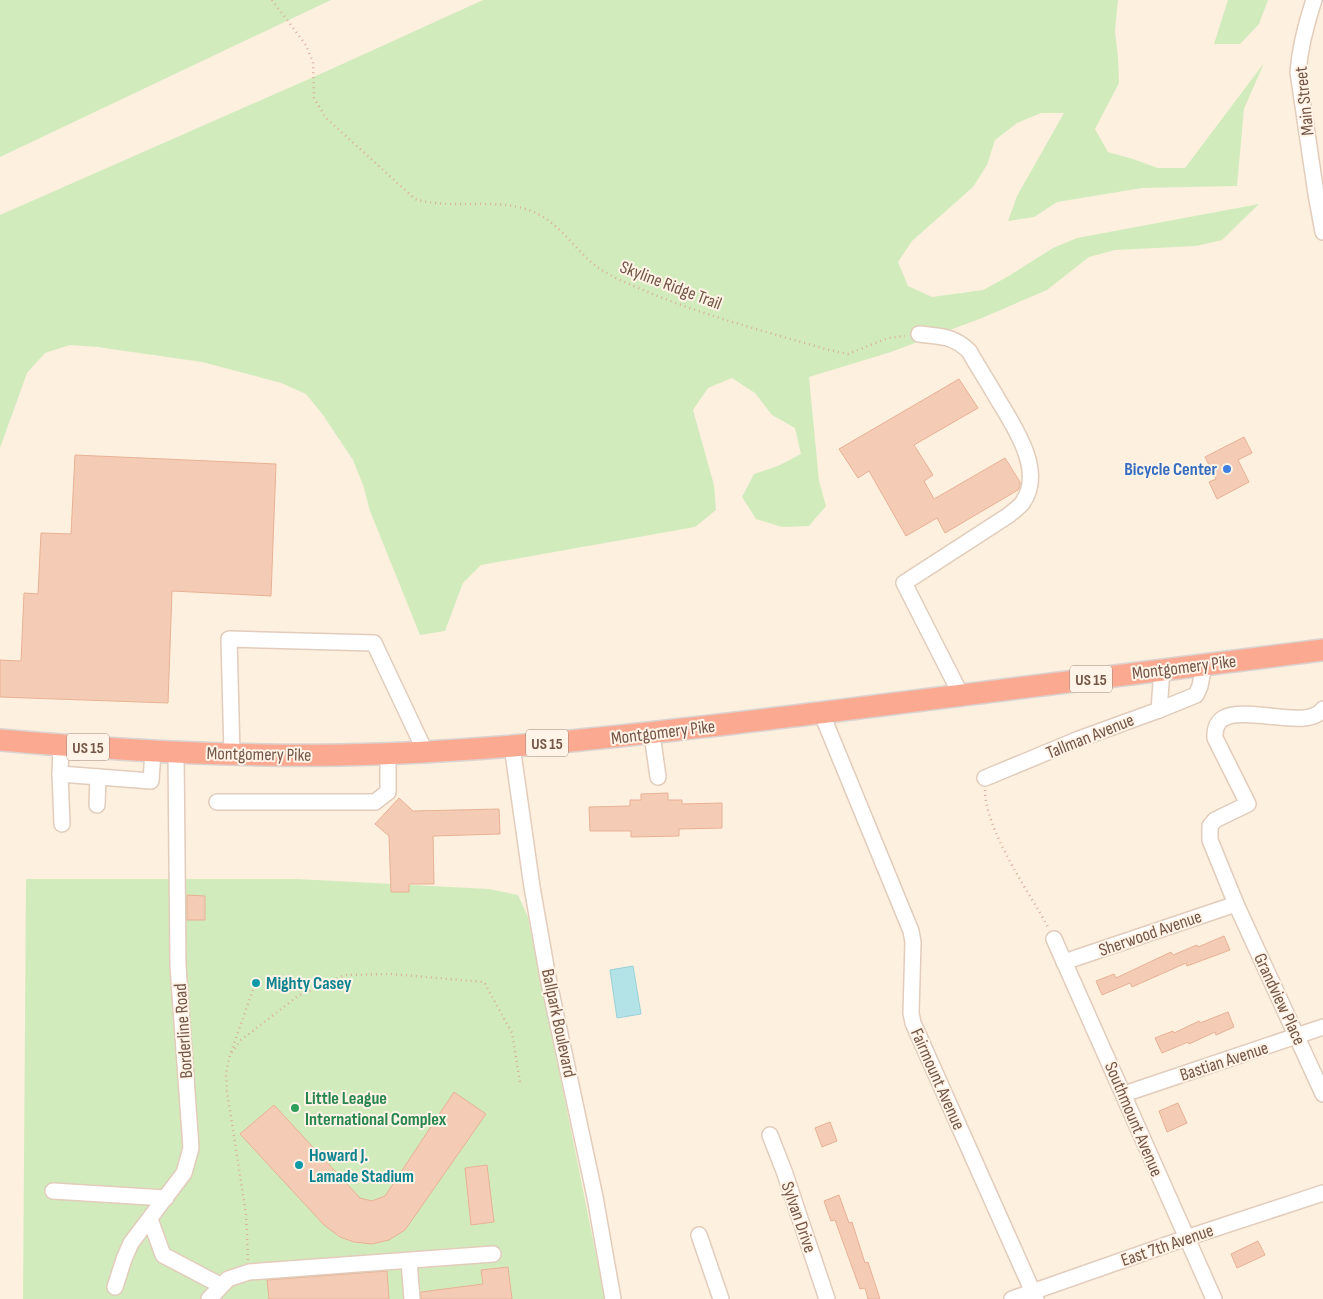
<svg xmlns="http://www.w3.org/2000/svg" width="1323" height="1299" font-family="'Sofia Sans Condensed',sans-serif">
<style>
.green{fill:#d2ebbd}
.water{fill:#b3e2e7;stroke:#99d2da}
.building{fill:#f4ccb5;stroke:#e8b195}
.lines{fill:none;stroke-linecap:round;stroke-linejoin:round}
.minor-casing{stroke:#e2ccbb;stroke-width:18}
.highway-casing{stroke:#dbd3cf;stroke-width:24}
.path{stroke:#d9af99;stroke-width:2.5;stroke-dasharray:1 4;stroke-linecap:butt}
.minor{stroke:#fff;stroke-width:15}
.highway{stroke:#fca992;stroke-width:21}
.shop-dot{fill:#3f7fe0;stroke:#fff4e7;stroke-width:2}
.culture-dot{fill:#0f9aa8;stroke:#fff4e7;stroke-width:2}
.leisure-dot{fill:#2e9e5b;stroke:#fff4e7;stroke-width:2}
.labels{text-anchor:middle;stroke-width:4;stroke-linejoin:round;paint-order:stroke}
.shield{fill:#fff4e7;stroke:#9e8576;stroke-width:1}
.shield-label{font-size:16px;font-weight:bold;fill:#755546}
.street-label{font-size:18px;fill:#755546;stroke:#fff4e7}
.shop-label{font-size:18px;font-weight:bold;fill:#366cbe;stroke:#fff4e7;text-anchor:end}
.culture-label{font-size:18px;font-weight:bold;fill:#0d838f;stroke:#fff4e7;text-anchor:start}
.leisure-label{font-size:18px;font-weight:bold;fill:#27864d;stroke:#fff4e7;text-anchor:start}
</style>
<rect width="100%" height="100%" fill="#fdf0df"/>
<g class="green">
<polygon points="0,0 331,0 0,157"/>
<polygon points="483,0 1118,0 1115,31 1118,57 1119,83 1095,129 1108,152 1133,159 1158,168 1185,168 1264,63 1244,109 1237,186 1142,188 1057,202 1034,217 1008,221 1017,196 1064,113 1041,113 1017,123 995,140 987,165 973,187 912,241 898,262 908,286 932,297 983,290 1007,277 1053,248 1077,238 1259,204 1222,240 1196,246 1115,250 1089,257 1047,290 982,318 891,352 809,377 819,481 826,506 809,526 782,527 756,519 742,497 754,474 778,466 801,454 795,428 772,415 755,393 732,378 708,388 693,410 714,485 716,510 695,527 481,565 463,583 445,631 420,635 370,511 363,485 353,460 323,415 306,394 281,383 202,362 97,347 70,345 45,353 27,373 0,448 0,215 327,71"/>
<polygon points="1228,0 1268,0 1259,24 1240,44 1214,44"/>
<polygon points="26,879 297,879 489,889 518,895 528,917 605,1299 23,1299"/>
</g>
<polygon class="water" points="633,966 641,1014 617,1018 610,970"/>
<g class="building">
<polygon points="959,379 978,408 914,445 933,475 924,481 934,499 1005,458 1020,482 1020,487 1018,490 945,533 937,518 906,536 869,471 858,478 839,449"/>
<polygon points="1244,437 1252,453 1238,460 1249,482 1217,499 1209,482 1216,479 1205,457"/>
<polygon points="75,455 276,464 271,596 172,591 168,703 0,697 0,660 21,661 24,593 38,594 41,533 71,534"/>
<polygon points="668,793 668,800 682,800 682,804 722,803 722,828 679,829 679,836 631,837 631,831 590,831 589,807 630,806 630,800 641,800 641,794"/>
<polygon points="399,798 413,811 499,809 500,834 433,836 434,884 409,884 409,892 391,892 389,836 375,824"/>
<polygon points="187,895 205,896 205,920 187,920"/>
<polygon points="1224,936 1230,950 1187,966 1186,963 1132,987 1130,983 1102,995 1096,981 1114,974 1116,978 1171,952 1173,955 1197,945 1198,947"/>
<polygon points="1228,1012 1234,1027 1216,1035 1215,1032 1189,1044 1188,1042 1162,1053 1155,1038 1173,1031 1174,1033 1199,1021 1200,1023"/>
<polygon points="454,1092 486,1114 405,1230 389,1240 372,1244 354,1242 340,1237 324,1225 240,1134 274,1105 360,1198 372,1201 385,1196"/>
<polygon points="1178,1103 1187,1123 1167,1132 1159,1111"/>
<polygon points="830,1122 837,1141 822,1147 815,1128"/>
<polygon points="487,1165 494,1222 471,1225 465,1168"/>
<polygon points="839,1195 849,1223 852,1222 865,1263 868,1262 880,1299 868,1299 865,1288 860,1289 835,1220 831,1221 824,1201"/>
<polygon points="1258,1241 1265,1255 1237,1268 1231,1254"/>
<polygon points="508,1267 512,1299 421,1299 421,1292 483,1284 481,1270"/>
<polygon points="387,1271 389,1299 269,1299 267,1280"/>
</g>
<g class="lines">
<g class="minor-casing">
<g id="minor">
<path d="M1314,0c-8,24 -14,47 -16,72l18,122 7,38"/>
<path d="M919,334c22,3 33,1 50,17 9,16 19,31 28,47 16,27 48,72 26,104 -3,5 -10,9 -14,13l-105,68 57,112"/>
<path d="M1323,709c-19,28 -111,-21 -108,29l33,66 -33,16 -5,6v14l26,64 87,190"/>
<polyline points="1159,710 1196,695 1200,686 1204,665"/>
<polyline points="821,712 911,931 913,942 911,1013 913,1023 1036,1299"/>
<polyline points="652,734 658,777"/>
<polyline points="61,745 60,774 151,781 153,751"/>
<polyline points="512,746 532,887 548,978 595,1197 613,1299"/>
<polyline points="232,754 229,639 374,643 425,751"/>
<polyline points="60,774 62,824"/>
<polyline points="985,778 1079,739 1159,710 1162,670"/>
<polyline points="217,802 375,802 388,792 388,753"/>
<polyline points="97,805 98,777"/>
<polyline points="1054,939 1214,1299"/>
<polyline points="1064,962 1236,904"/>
<polyline points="1124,1094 1323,1027"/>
<polyline points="770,1135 784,1171 827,1299"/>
<polyline points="53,1191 166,1198"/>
<polyline points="150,1219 163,1255 220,1285"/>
<polyline points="699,1235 721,1299"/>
<polyline points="409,1261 412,1299"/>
<polyline points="115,1287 124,1259 131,1243 184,1173 191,1148 178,966 176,752"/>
<polyline points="209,1299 228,1279 249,1272 493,1254"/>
<polyline points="1012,1299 1186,1238 1323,1193"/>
</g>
</g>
<g class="highway-casing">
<path id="highway" d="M0,740c113,10 227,17 340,15 161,-3 320,-23 479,-42 168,-21 336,-42 504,-63"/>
</g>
<g class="path">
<path d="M272,0l34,45 7,18 1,35 12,20 89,81c38,12 86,-4 123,15 24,12 41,41 62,55 17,11 37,18 55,26 57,23 116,38 174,55l19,4 40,-16 17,-2"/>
<path d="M985,790c0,40 44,102 63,137"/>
<polyline points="231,1052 253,990"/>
<polyline points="248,1260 246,1214 227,1091 226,1073 230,1055 241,1040 298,996 345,975 391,974 484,982 512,1033 520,1082"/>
</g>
<use href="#minor" class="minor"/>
<use href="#highway" class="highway"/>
</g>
<circle class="shop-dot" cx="1227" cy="469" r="5"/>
<g class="culture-dot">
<circle cx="256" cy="983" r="5"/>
<circle cx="299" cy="1165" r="5"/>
</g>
<circle class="leisure-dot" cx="295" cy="1108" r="5"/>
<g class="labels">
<g class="shield">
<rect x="1070" y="665.5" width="42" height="27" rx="4"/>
<rect x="526" y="729.5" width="42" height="27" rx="4"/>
<rect x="67" y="733.5" width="42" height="27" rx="4"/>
</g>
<g class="shield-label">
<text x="1091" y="685">US 15</text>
<text x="547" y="749">US 15</text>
<text x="88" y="753">US 15</text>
</g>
<g class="street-label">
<text transform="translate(1304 101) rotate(-96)" y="6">Main Street</text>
<text transform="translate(671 285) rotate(21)" y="6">Skyline Ridge Trail</text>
<text transform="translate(1184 667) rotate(-7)" y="6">Montgomery Pike</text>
<text transform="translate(663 732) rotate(-7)" y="6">Montgomery Pike</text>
<text transform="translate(1090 736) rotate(-22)" y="6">Tallman Avenue</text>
<text transform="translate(259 754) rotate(1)" y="6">Montgomery Pike</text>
<text transform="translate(1150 933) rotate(-19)" y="6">Sherwood Avenue</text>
<text transform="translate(1280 999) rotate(65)" y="6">Grandview Place</text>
<text transform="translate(559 1023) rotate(78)" y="6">Ballpark Boulevard</text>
<text transform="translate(183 1031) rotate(-94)" y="6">Borderline Road</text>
<text transform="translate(1224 1061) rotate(-18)" y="6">Bastian Avenue</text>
<text transform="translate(938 1079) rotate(66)" y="6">Fairmount Avenue</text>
<text transform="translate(1134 1119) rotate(67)" y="6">Southmount Avenue</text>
<text transform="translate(799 1217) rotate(71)" y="6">Sylvan Drive</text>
<text transform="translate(1167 1245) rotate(-19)" y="6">East 7th Avenue</text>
</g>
<g class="shop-label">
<text x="1217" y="475">Bicycle Center</text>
</g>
<g class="culture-label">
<text x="266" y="989">Mighty Casey</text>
<text x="309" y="1161">Howard J.<tspan x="309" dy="21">Lamade Stadium</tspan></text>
</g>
<g class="leisure-label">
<text x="305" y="1104">Little League<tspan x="305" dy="21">International Complex</tspan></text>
</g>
</g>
</svg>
